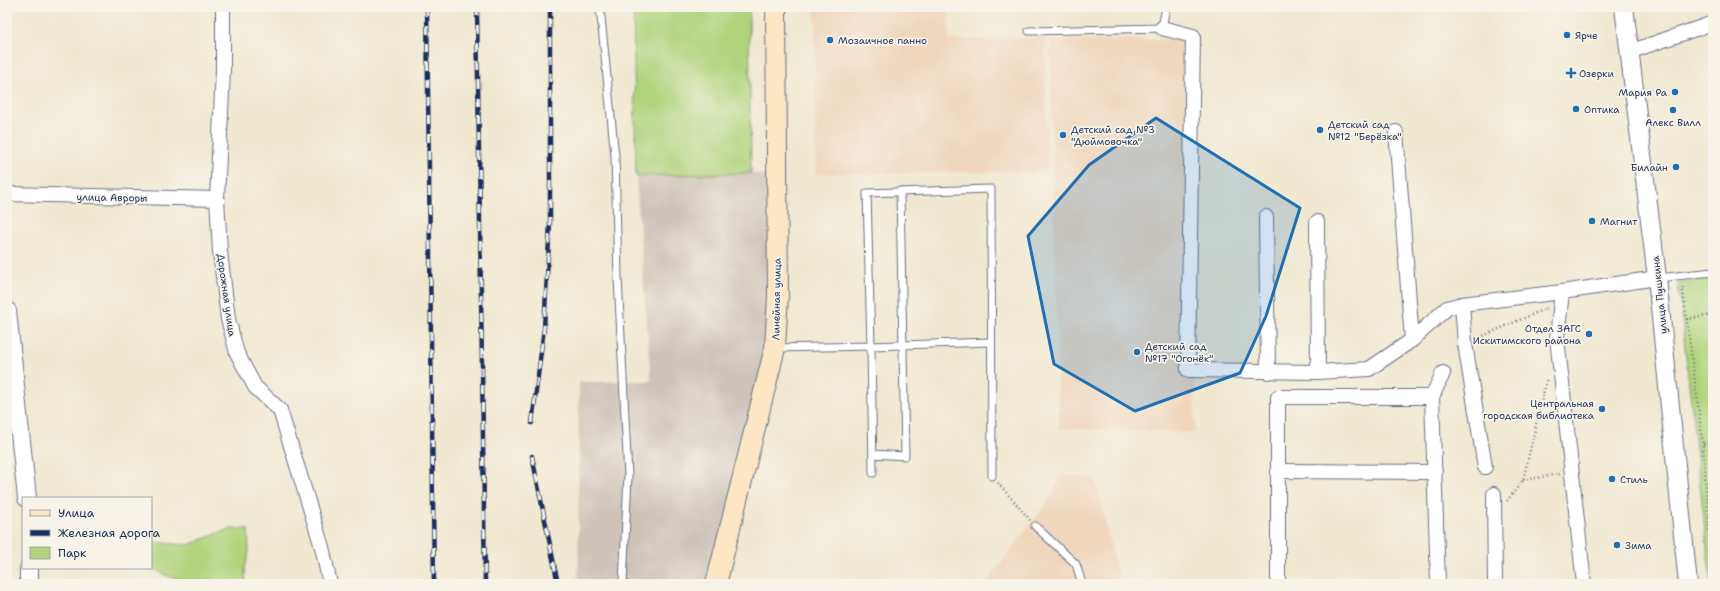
<svg xmlns="http://www.w3.org/2000/svg" width="1720" height="591" font-family="'Shantell Sans',sans-serif">
<style>
.built{fill:#f0d6bc}
.industrial{fill:#cec2b9}
.green{fill:#b1d37c;stroke:#66816d}
.lines{fill:none;stroke-linecap:round;stroke-linejoin:round}
.service-casing{stroke:#667086;stroke-width:9}
.minor-casing{stroke:#667086;stroke-width:16}
.tertiary-casing{stroke:#667086;stroke-width:20}
.secondary-casing{stroke:#667086;stroke-width:22}
.path{stroke:#667086;stroke-width:2.5;stroke-dasharray:1 3;stroke-linecap:butt}
.service{stroke:#fff;stroke-width:7}
.minor{stroke:#fff;stroke-width:14}
.tertiary{stroke:#fff;stroke-width:18}
.secondary{stroke:#fce6c4;stroke-width:20}
.rail-casing{stroke:#1b2f5e;stroke-width:4.5}
.rail{stroke:#f7f3e8;stroke-width:3;stroke-dasharray:9;stroke-linecap:butt}
.marked{fill:#1f6fb2;fill-opacity:0.2;stroke:#1f6fb2;stroke-width:3;stroke-linejoin:round}
.poi-dot{fill:#1f6fb2;stroke:#f7f3e8;stroke-width:1.5}
.labels{text-anchor:middle;stroke-width:3.5;stroke-linejoin:round;paint-order:stroke}
.poi-label{font-size:10px;fill:#1b2f5e;stroke:#f7f3e8;text-anchor:start}
.street-label{font-size:10px;fill:#1b2f5e;stroke:#f7f3e8}
</style>
<rect width="100%" height="100%" fill="#f7f3e8"/>
<filter id="ink" filterUnits="userSpaceOnUse"><feTurbulence type="fractalNoise" baseFrequency=".025" numOctaves="2"/><feDisplacementMap in="SourceGraphic" scale="8" xChannelSelector="R" yChannelSelector="G"/><feConvolveMatrix kernelMatrix="1 2 1 2 8 2 1 2 1" color-interpolation-filters="sRGB"/></filter>
<filter id="wash" filterUnits="userSpaceOnUse"><feTurbulence type="fractalNoise" baseFrequency=".012" numOctaves="4" result="noise"/><feDisplacementMap in="SourceGraphic" scale="16" xChannelSelector="R" yChannelSelector="G"/><feGaussianBlur stdDeviation="0.9" result="paint"/><feColorMatrix in="noise" values="0 0 0 0 0 0 0 0 0 0 0 0 0 0 0 0 0 1.4 0 .05"/><feComposite in="paint" operator="in"/></filter>
<g filter="url(#wash)">
<rect width="100%" height="100%" fill="#f0e8d0"/>
<g class="built">
<polygon points="815,7 949,7 949,40 1045,38 1047,171 816,174"/>
<polygon points="1190,39 1195,433 1059,428 1050,41"/>
<polygon points="1062,475 1095,478 1120,584 985,584 1050,499"/>
</g>
<polygon class="industrial" points="751,173 775,176 776,318 711,584 578,584 579,382 651,381 636,176"/>
<g class="green">
<polygon points="633,7 749,7 751,173 636,176"/>
<polygon points="1713,275 1713,584 1711,584 1678,284"/>
<path d="M229,529h19l1,22 -4,17 1,16c-35,0 -64,3 -95,-17v-25l37,3z"/>
</g>
</g>
<g filter="url(#ink)">
<g class="lines">
<g class="service-casing">
<g id="service">
<polyline points="600,7 615,156 618,278 628,476 623,584"/>
<polyline points="1029,31 1162,28 1166,7"/>
<polyline points="1658,278 1713,272"/>
<polyline points="775,348 871,346 867,193 991,189 992,476"/>
<polyline points="873,454 905,456 900,191"/>
<polyline points="873,473 871,346 991,342"/>
<polyline points="1035,526 1076,564 1082,584"/>
</g>
</g>
<g class="minor-casing">
<g id="minor">
<polyline points="223,7 223,70 217,199 220,251 228,319 237,353 255,387 280,410 322,547 330,584"/>
<polyline points="1162,28 1193,36 1188,370 1318,372 1369,369 1412,340 1447,308 1462,304 1562,292"/>
<polyline points="1629,52 1713,23"/>
<polyline points="1396,132 1412,340"/>
<polyline points="7,194 217,199"/>
<polyline points="1266,217 1268,372"/>
<polyline points="1317,222 1318,372"/>
<polyline points="1462,304 1465,344 1485,467"/>
<polyline points="1278,471 1435,472"/>
<polyline points="1494,494 1495,584"/>
<polyline points="1278,584 1278,397 1432,397"/>
<polyline points="1438,584 1432,397 1443,373"/>
<polyline points="1584,584 1557,338 1562,292 1657,278"/>
</g>
</g>
<g class="tertiary-casing">
<g id="tertiary">
<polyline points="1624,7 1657,278 1688,584"/>
<polyline points="7,311 27,498"/>
<polyline points="29,584 29,568"/>
</g>
</g>
<g class="secondary-casing">
<polyline id="secondary" points="716,584 775,348 778,296 776,7"/>
</g>
<g class="path">
<polyline points="1682,283 1703,444 1713,583"/>
<polyline points="1687,319 1713,315"/>
<polyline points="1476,339 1547,308"/>
<polyline points="1703,444 1713,442"/>
<polyline points="1523,480 1560,474"/>
<polyline points="998,483 1030,520"/>
<polyline points="1507,501 1523,480 1547,378"/>
</g>
<use href="#service" class="service"/>
<use href="#minor" class="minor"/>
<use href="#tertiary" class="tertiary"/>
<use href="#secondary" class="secondary"/>
<g class="rail-casing">
<g id="rail">
<polyline points="427,7 434,584"/>
<polyline points="477,7 485,584"/>
<polyline points="532,423 544,328 550,223 550,7"/>
<polyline points="532,456 558,584"/>
</g>
</g>
<use href="#rail" class="rail"/>
</g>
</g>
<path class="marked" d="M1156,118l144,90 -34,108 -26,57 -105,38 -81,-47 -26,-128 61,-71z"/>
<g class="poi-dot">
<circle cx="1567" cy="35" r="4"/>
<circle cx="830" cy="40" r="4"/>
<path d="M1569 67h4v4h4v4h-4v4h-4v-4h-4v-4h4z"/>
<circle cx="1675" cy="92" r="4"/>
<circle cx="1576" cy="109" r="4"/>
<circle cx="1673" cy="110" r="4"/>
<circle cx="1320" cy="130" r="4"/>
<circle cx="1063" cy="135" r="4"/>
<circle cx="1676" cy="167" r="4"/>
<circle cx="1592" cy="221" r="4"/>
<circle cx="1589" cy="334" r="4"/>
<circle cx="1137" cy="352" r="4"/>
<circle cx="1602" cy="409" r="4"/>
<circle cx="1612" cy="479" r="4"/>
<circle cx="1617" cy="545" r="4"/>
</g>
<g class="labels">
<g class="poi-label">
<text x="1575" y="39">Ярче</text>
<text x="838" y="44">Мозаичное панно</text>
<text x="1579" y="77">Озерки</text>
<text x="1667" y="96" text-anchor="end">Мария Ра</text>
<text x="1584" y="113">Оптика</text>
<text x="1673" y="126" text-anchor="middle">Алекс Вилл</text>
<text x="1328" y="128">Детский сад<tspan x="1328" dy="12">№12 "Берёзка"</tspan></text>
<text x="1071" y="133">Детский сад №3<tspan x="1071" dy="12">"Дюймовочка"</tspan></text>
<text x="1668" y="171" text-anchor="end">Билайн</text>
<text x="1600" y="225">Магнит</text>
<text x="1581" y="332" text-anchor="end">Отдел ЗАГС<tspan x="1581" dy="12">Искитимского района</tspan></text>
<text x="1145" y="350">Детский сад<tspan x="1145" dy="12">№17 "Огонёк"</tspan></text>
<text x="1594" y="407" text-anchor="end">Центральная<tspan x="1594" dy="12">городская библиотека</tspan></text>
<text x="1620" y="483">Стиль</text>
<text x="1625" y="549">Зима</text>
</g>
<g class="street-label">
<text transform="translate(112 197) rotate(1)" y="4">улица Авроры</text>
<text transform="translate(227 295) rotate(82)" y="4">Дорожная улица</text>
<text transform="translate(1659 295) rotate(-96)" y="4">улица Пушкина</text>
<text transform="translate(776 299) rotate(-89)" y="4">Линейная улица</text>
</g>
</g>
<rect width="1720" height="591" fill="none" stroke="#f7f3e8" stroke-width="24"/>
<rect x="22" y="497" width="130" height="72" fill="#f7f3e8" stroke="#9fa5b1"/>
<rect x="30" y="510" width="20" height="6" fill="#fce6c4" stroke="#9fa5b1"/>
<text x="58" y="517" font-size="12" fill="#1b2f5e">Улица</text>
<rect x="30" y="530" width="20" height="6" fill="#1b2f5e" stroke="#9fa5b1"/>
<text x="58" y="537" font-size="12" fill="#1b2f5e">Железная дорога</text>
<rect x="30" y="547" width="20" height="12" fill="#b1d37c" stroke="#9fa5b1"/>
<text x="58" y="557" font-size="12" fill="#1b2f5e">Парк</text>
</svg>
